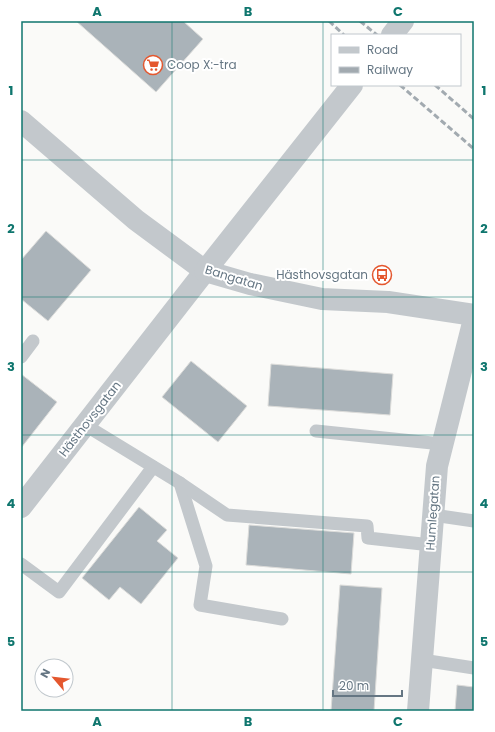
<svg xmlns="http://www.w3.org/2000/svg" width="495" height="732" font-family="Poppins,sans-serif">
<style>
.building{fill:#aab3b9;stroke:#dcdcda}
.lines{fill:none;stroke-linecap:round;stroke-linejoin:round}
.service{stroke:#c3c8cc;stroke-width:13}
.minor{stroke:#c3c8cc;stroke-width:22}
.tertiary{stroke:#c3c8cc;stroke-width:22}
.rail{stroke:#a2aab0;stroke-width:3;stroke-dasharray:6 3;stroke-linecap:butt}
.grid{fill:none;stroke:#0f766e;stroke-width:1;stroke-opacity:0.55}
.labels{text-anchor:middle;stroke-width:4;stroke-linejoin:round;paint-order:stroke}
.poi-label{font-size:12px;fill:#657683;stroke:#fff;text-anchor:start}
.street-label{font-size:12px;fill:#657683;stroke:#fff}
.neatline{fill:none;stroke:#0f766e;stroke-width:1.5}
.grid-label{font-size:13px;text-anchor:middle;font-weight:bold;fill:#0f766e}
</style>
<rect width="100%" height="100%" fill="#fafaf8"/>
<g class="building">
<polygon points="76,21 183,21 203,39 156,92"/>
<polygon points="46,231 91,270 48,321 21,299 21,260"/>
<polygon points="191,361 247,406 218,442 162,397"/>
<polygon points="271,364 393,374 390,415 268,406"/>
<polygon points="21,374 57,402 21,448"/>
<polygon points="139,507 167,530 157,541 178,558 141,604 120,587 109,600 82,578"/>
<polygon points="249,525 354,533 351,574 246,565"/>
<polygon points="340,585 382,588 374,711 331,711"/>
<polygon points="457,685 474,687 474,711 455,711"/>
</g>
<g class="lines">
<g class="service">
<polyline points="21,357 33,341"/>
<polyline points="85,425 180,483 206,566 200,605 282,619"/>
<polyline points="316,431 442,444"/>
<polyline points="180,483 227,515 367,526 368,538 431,545"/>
<polyline points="433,515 474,521"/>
<polyline points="21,564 59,592 153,467"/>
<polyline points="422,660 474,668"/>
</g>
<g class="minor">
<polyline points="21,507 205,271"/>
<polyline points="418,711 437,466 474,319"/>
</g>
<g class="tertiary">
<polyline points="392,35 403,21"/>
<polyline points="21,121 136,220 205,271 250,284 322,299 388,302 474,315"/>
<polyline points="205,271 352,85"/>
</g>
<g class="rail">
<polyline points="329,21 344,35"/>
<polyline points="360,21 377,35"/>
<polyline points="400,85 474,149"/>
<polyline points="435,85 474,119"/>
</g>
</g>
<path class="grid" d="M172,21v690M323,21v690M21,160h453M21,297h453M21,435h453M21,572h453"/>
<defs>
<g id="supermarket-ring" transform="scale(1)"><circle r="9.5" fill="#fff" stroke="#e4572e" stroke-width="1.5"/><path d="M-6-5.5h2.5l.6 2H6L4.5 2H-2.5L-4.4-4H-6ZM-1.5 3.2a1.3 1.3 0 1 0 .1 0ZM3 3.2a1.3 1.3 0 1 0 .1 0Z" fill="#e4572e"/></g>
<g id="bus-ring" transform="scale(1)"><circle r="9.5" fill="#fff" stroke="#e4572e" stroke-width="1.5"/><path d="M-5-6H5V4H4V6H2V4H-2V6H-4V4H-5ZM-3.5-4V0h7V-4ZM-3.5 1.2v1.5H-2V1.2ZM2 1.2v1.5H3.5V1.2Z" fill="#e4572e"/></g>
</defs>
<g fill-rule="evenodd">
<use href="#supermarket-ring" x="153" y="65"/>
<use href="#bus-ring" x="382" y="275"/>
</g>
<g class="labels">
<g class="poi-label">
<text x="167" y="69">Coop X:-tra</text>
<text x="368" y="279" text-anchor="end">Hästhovsgatan</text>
</g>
<g class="street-label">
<text transform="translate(234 278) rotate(17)" y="4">Bangatan</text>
<text transform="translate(90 419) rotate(-52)" y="4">Hästhovsgatan</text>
<text transform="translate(433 513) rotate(-86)" y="4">Humlegatan</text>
</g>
</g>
<rect width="495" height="732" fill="none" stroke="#ffffff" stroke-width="44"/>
<rect x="331" y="34" width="130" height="52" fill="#ffffff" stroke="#c1c8cd"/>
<rect x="339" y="47" width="20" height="6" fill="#c3c8cc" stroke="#c1c8cd"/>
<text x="367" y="54" font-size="12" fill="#657683">Road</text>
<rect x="339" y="67" width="20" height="6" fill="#a2aab0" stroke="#c1c8cd"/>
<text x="367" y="74" font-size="12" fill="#657683">Railway</text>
<g transform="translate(54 678) rotate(298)"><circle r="19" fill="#ffffff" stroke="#c1c8cd"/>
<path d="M0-3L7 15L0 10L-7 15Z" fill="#e4572e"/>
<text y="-6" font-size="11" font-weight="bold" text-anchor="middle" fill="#657683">N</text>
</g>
<path d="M333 690v6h69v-6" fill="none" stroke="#657683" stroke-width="2"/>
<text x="339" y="690" font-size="12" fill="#657683" stroke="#ffffff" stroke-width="3" paint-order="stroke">20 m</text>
<rect x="22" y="22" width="451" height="688" class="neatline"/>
<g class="grid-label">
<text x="97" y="16">A</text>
<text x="248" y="16">B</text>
<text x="398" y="16">C</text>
<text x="11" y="95">1</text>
<text x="484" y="95">1</text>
<text x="11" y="233">2</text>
<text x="484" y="233">2</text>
<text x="11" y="371">3</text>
<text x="484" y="371">3</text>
<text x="11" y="508">4</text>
<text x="484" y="508">4</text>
<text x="11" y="646">5</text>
<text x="484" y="646">5</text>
<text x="97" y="726">A</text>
<text x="248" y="726">B</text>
<text x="398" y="726">C</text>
</g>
</svg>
